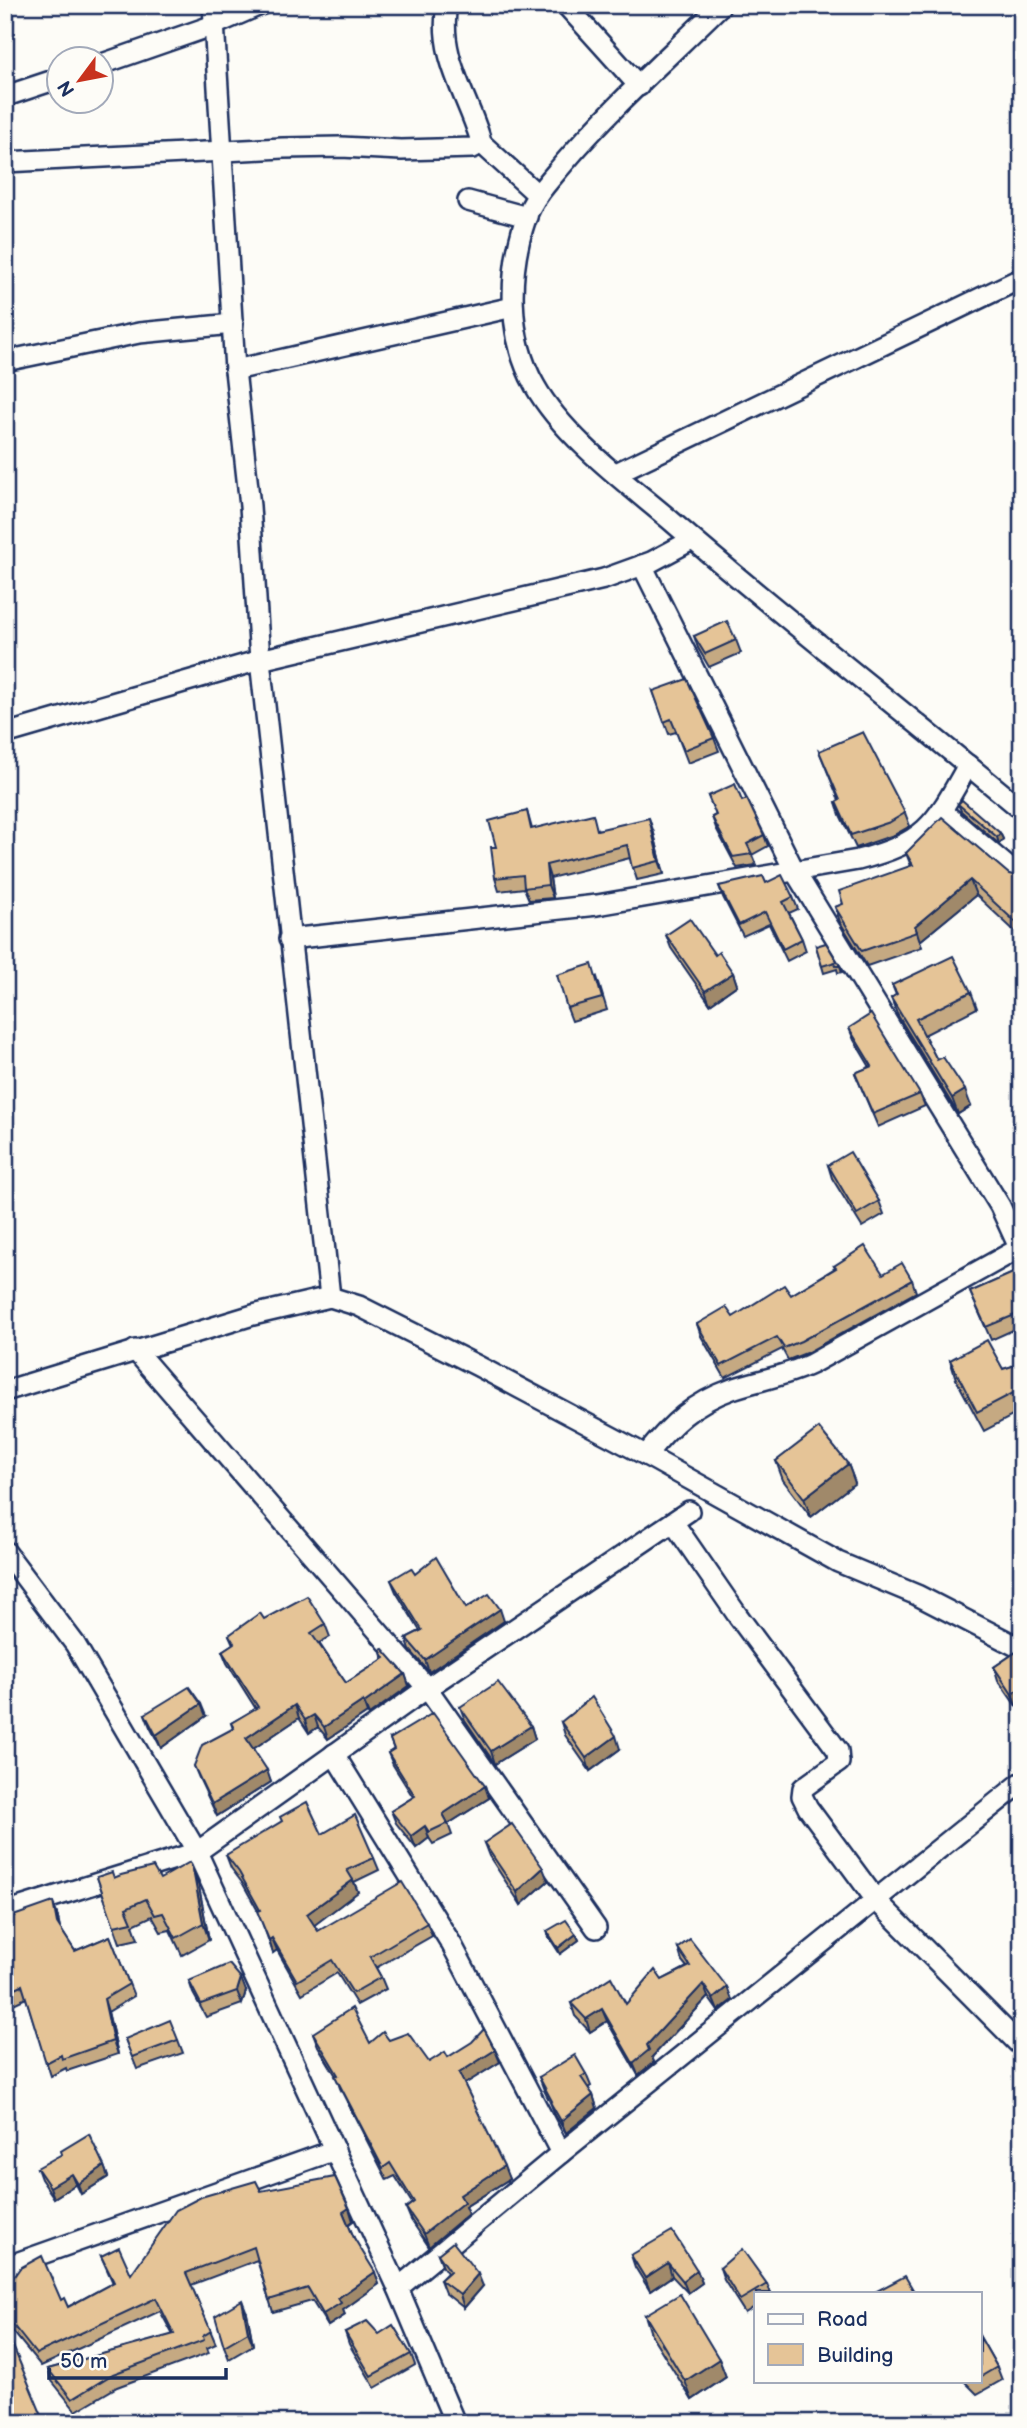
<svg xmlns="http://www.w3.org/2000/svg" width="1027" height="2428" font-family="'Balsamiq Sans',sans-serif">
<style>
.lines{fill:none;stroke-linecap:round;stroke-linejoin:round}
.minor-casing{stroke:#1b2f5e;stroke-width:24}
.minor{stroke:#fdfcf7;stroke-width:19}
.wall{fill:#c5a982;stroke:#1b2f5e;stroke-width:2}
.shaded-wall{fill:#a0896a;stroke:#1b2f5e;stroke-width:2}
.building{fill:#e5c497;stroke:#1b2f5e;stroke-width:2}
</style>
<rect width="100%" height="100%" fill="#fdfcf7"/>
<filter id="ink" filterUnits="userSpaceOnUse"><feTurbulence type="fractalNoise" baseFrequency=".0143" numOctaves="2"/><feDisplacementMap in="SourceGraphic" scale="14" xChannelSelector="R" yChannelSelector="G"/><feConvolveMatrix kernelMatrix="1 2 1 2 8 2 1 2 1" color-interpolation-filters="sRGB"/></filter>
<g filter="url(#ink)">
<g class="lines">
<g class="minor-casing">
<g id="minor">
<polyline points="213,5 235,370 250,506 260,660 330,1297"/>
<polyline points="566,5 639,86"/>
<path d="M721,5c-53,52 -109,102 -157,158 -14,17 -31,34 -38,55 -18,53 -19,119 9,168 28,50 90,96 134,133 115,100 236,193 353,291"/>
<polyline points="102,64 214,25 260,5"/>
<polyline points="9,95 60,78"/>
<polyline points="480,142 538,195"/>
<path d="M5,162l278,-14 58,-1 60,3 72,-2 7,-5v-5c-14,-45 -42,-83 -33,-133"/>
<polyline points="468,201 527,217"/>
<polyline points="5,361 139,333 233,324"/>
<polyline points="235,370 513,307"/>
<polyline points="616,473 1022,278"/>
<polyline points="642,565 794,870 1000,1206 1022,1254"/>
<polyline points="5,734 260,660 604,579 651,562 692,540"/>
<polyline points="942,811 1022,879"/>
<path d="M289,939l308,-34 261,-45c69,-18 77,-36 110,-95"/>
<polyline points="135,1350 427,1688 596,1928"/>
<polyline points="5,1391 253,1315 330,1297 359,1306 478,1366 655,1460 838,1562 917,1595 1022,1649"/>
<path d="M646,1455c25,-31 47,-52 86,-66 26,-9 54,-13 79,-25l207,-115"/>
<polyline points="673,1522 738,1616 838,1751 839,1762 803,1788 802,1796 808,1808 876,1900 1022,2047"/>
<polyline points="5,1551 75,1644 197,1852 398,2288 455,2423"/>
<polyline points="334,1754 452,1945 561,2153"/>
<polyline points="5,1912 197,1852 433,1684 689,1511"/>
<polyline points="5,2267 335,2150"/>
<polyline points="398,2288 561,2153 1022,1782"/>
</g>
</g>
<use href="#minor" class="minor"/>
</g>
<g class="wall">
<polygon points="694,636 736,640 741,653 709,667 698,648"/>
<polygon points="653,691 714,738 719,751 688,763 676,732 669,734"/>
<polygon points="819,751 905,813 910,826 894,835 856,848 840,815 836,802 839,800"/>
<polygon points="708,796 742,801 764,835 768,846 752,855 756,865 737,868 716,828 712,817 716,815"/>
<polygon points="958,804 1000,833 1003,839 999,844 961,811"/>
<polygon points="527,811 532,829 653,830 664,874 637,880 630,858 550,878 553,898 529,900 524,888 499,891 495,878"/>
<polygon points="906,853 1009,874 1022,881 1022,938 976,895 920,941 922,947 867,966 840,922 835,907 843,904 911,866"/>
<polygon points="766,883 793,897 798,909 789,913 802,939 806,951 787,961 769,924 743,936 723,897 719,886"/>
<polygon points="666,935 715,955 733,973 737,985 710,1004 671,948"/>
<polygon points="816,946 840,966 842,972 838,973 837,969 824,973"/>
<polygon points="597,977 607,1010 572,1021 567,1008"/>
<polygon points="892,985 971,992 977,1008 924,1035 937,1060 971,1106 958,1114 897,1014 891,998 896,995"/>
<polygon points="849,1028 920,1094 925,1106 878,1127 855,1073 870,1067 854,1040"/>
<polygon points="828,1165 879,1201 884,1214 862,1227 832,1178"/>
<polygon points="834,1266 912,1280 916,1292 806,1353 788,1360 782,1349 725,1378 701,1336 697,1324 733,1317 791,1295 835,1268"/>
<polygon points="1022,1269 1022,1326 991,1340 970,1292"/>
<polygon points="950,1360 1003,1369 1022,1363 1022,1411 984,1431 956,1379"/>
<polygon points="776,1461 848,1464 855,1483 811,1517 783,1480"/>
<polygon points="415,1574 466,1608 504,1621 429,1672 410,1650 406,1638 420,1631 396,1592 391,1580"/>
<polygon points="264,1619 325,1624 330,1637 319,1643 346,1683 383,1659 380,1650 405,1674 409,1686 369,1715 367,1713 328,1739 318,1727 309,1733 299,1718 253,1749 271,1782 217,1816 199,1778 194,1766 233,1729 231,1723 256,1709 227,1663 222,1651 233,1644 229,1635"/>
<polygon points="1022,1648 1022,1703 1016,1706 998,1680 994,1667"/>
<polygon points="460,1707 531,1726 535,1739 495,1764 465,1720"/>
<polygon points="145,1714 206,1716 161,1748 150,1727"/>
<polygon points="561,1722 620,1749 590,1771 565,1735"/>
<polygon points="390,1739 485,1786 489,1798 448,1824 452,1835 433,1844 429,1838 416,1848 396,1823 391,1811 413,1797 393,1765 388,1753 394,1750"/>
<polygon points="322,1834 374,1858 379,1870 354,1882 358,1892 314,1925 318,1931 427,1923 432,1936 376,1968 381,1977 386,1989 357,2005 337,1973 302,1994 277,1950 273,1953 258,1911 243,1884 231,1868 226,1855"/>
<polygon points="484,1843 548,1881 521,1905 489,1856"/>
<polygon points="193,1870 199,1887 209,1940 182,1955 170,1930 161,1932 152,1916 133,1925 138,1939 120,1943 97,1877 160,1879"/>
<polygon points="57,1914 60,1928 75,1951 110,1936 134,1996 108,2012 118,2054 67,2071 66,2068 51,2076 26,1998 5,2008 5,1927"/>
<polygon points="547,1931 576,1934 579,1940 560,1954 549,1937"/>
<polygon points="678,1948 727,1987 732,2000 718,2011 708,1997 652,2057 654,2062 638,2075 607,2021 590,2032 575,2016 571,2003 626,2004 662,1980 687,1967 682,1961"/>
<polygon points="189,1981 246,1991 242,2004 206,2017 193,1993"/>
<polygon points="313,2033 370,2043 389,2040 429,2062 448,2057 500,2062 464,2084 509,2179 465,2207 468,2214 429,2247 411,2220 406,2208 412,2203 395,2176 387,2180 340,2088 336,2076 318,2046"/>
<polygon points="125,2039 178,2040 183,2053 137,2069"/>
<polygon points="586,2074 591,2086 588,2088 593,2095 597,2108 566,2133 555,2115 550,2102 544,2090 539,2077"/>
<polygon points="104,2166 108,2177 81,2194 76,2184 54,2198 41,2179 37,2168"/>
<polygon points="261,2191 349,2208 353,2221 348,2224 354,2238 379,2284 343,2310 345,2315 328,2326 312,2301 273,2312 257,2260 191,2285 216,2344 207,2348 209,2353 117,2387 76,2411 52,2381 48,2369 173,2335 160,2311 41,2366 5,2322 5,2297 10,2292 8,2285 61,2300 68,2307 113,2283 101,2256 131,2274"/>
<polygon points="438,2254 483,2286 464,2308 445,2293 440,2280 447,2273 443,2267"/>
<polygon points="631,2255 697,2270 702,2283 688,2293 672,2276 650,2291 635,2267"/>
<polygon points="720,2268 767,2284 771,2293 756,2293 756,2306 745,2313 724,2280"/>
<polygon points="247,2313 253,2345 229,2359 224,2346"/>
<polygon points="645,2315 719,2359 726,2377 692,2400 651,2334"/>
<polygon points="345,2332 379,2334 411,2354 415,2365 375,2388 349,2344"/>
<polygon points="980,2337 997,2367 1002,2380 977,2394 964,2381 980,2381"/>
</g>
<g class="shaded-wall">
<polygon points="649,818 653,830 664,874 659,861"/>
<polygon points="1000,833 1003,839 999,844 997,837"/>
<polygon points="546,865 550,878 553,898 548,885"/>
<polygon points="970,880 976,895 920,941 915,926"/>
<polygon points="733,973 737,985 710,1004 705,991"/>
<polygon points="965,1090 971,1106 958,1114 952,1098"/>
<polygon points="848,1464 855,1483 811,1517 804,1498"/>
<polygon points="500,1609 504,1621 429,1672 425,1660"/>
<polygon points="405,1674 409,1686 369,1715 364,1703"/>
<polygon points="1022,1687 1022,1703 1016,1706 1012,1694"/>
<polygon points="363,1701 367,1713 328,1739 324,1727"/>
<polygon points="201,1704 206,1716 161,1748 156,1735"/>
<polygon points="295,1705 299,1718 250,1751 246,1738"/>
<polygon points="314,1715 318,1727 309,1733 305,1720"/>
<polygon points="531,1726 535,1739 495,1764 491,1751"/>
<polygon points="616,1736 620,1749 590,1771 586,1758"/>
<polygon points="267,1770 271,1782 217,1816 212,1804"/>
<polygon points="485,1786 489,1798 448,1824 443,1814"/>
<polygon points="425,1826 429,1838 416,1848 411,1836"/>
<polygon points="543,1868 548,1881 521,1905 517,1892"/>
<polygon points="193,1870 199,1887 209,1940 203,1923"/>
<polygon points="353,1880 358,1892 312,1927 307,1914"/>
<polygon points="53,1902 57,1914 62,1936 57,1923"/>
<polygon points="576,1934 579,1940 560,1954 558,1948"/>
<polygon points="272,1938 277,1950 273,1953 269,1940"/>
<polygon points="241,1978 246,1991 242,2004 237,1991"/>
<polygon points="703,1984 708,1997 652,2057 654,2062 638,2075 633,2063 647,2045"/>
<polygon points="727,1987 732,2000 718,2011 713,1999"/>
<polygon points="104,1999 108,2012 118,2054 113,2041"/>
<polygon points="602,2009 607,2021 590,2032 586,2019"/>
<polygon points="495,2050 500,2062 463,2085 459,2073"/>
<polygon points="593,2095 597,2108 566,2133 561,2121"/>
<polygon points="104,2166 108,2177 81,2194 78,2184"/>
<polygon points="504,2166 509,2179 465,2207 468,2214 429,2247 424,2234 460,2195"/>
<polygon points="72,2174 76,2184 54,2198 50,2187"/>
<polygon points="349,2208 353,2221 348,2225 343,2212"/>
<polygon points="668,2263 672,2276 650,2291 645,2278"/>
<polygon points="697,2270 702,2283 688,2293 683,2281"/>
<polygon points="375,2272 379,2284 343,2310 345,2315 328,2326 323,2314 338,2298"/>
<polygon points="478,2274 483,2286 464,2308 460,2295"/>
<polygon points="242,2300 247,2313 253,2345 248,2332"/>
<polygon points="719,2359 726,2377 692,2400 685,2381"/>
</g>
<g class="building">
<polygon points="727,621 736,640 705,654 694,636"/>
<polygon points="687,679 714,738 684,750 671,719 664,722 653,691"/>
<polygon points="863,732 905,813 890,822 851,835 836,802 840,800 819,751"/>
<polygon points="735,784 742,801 747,799 764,835 747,844 752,854 733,857 712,817 716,815 708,796"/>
<polygon points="962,800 1000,833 997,837 958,804"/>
<polygon points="527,811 531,829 593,814 597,830 649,818 659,861 632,868 627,845 546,865 548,885 524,888 523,875 495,878 491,847 496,847 489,821"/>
<polygon points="942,817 1009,874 1017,876 1022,881 1022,928 970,880 915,926 917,932 862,951 835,907 843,904 839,891 913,865 906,853"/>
<polygon points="782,875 793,897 783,902 802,939 783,949 765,912 739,925 719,886 763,876 766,883"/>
<polygon points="690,919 715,955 719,952 733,973 705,991 666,935"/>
<polygon points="826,943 840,966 836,966 835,962 822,966 816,946"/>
<polygon points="953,956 971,992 916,1019 937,1060 943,1057 965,1090 952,1098 891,998 897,994 892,985"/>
<polygon points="592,964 602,998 567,1008 557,975"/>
<polygon points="871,1014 920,1094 873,1114 855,1073 872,1066 849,1028"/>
<polygon points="850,1152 879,1201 857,1214 828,1165"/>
<polygon points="865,1246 883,1274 902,1263 912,1280 801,1341 784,1348 777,1337 721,1366 697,1324 726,1307 733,1317 784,1285 791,1295 836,1268 834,1266"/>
<polygon points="1022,1269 1022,1312 986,1327 970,1292"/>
<polygon points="987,1340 1003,1369 1022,1363 1022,1392 1021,1389 977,1412 950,1360"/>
<polygon points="819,1428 848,1464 804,1498 776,1461"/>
<polygon points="436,1557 466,1608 489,1594 500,1609 425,1660 406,1638 422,1630 391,1580 411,1568 415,1574"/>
<polygon points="307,1596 325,1624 311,1633 346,1683 385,1658 380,1650 383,1649 405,1674 364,1703 363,1701 324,1727 314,1715 305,1720 295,1705 246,1738 267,1770 212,1804 194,1766 202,1745 234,1728 231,1723 258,1707 222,1651 234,1643 229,1635 260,1613 264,1619"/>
<polygon points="1022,1648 1022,1687 1012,1694 994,1667"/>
<polygon points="498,1682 531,1726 491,1751 460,1707"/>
<polygon points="189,1687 201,1704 156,1735 145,1714"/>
<polygon points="592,1697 616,1736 586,1758 561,1722"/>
<polygon points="433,1713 485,1786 443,1814 448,1823 429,1832 425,1826 411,1836 391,1811 415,1796 388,1753 394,1749 390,1739"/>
<polygon points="307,1802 322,1834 355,1815 374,1858 347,1870 353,1880 307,1914 318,1931 402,1882 427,1923 370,1957 381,1977 353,1993 332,1960 297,1981 272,1938 269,1940 257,1911 260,1910 239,1872 226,1855 282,1821 280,1817"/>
<polygon points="512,1824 543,1868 517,1892 484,1843"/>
<polygon points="190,1862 193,1870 203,1923 176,1938 163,1913 155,1915 146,1899 126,1908 132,1922 114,1926 97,1877 112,1872 114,1878 121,1875 153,1867 160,1879"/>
<polygon points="53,1902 57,1923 75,1951 110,1936 129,1984 104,1999 113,2041 62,2059 61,2055 46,2063 22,1985 5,1993 5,1927 7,1926 5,1919"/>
<polygon points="566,1920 576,1934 558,1948 547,1931"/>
<polygon points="690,1939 727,1987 713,1999 703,1984 647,2045 649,2050 633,2063 602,2009 586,2019 571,2003 611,1977 626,2004 655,1970 662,1980 690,1966 678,1948"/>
<polygon points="229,1964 241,1978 237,1991 201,2004 189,1981"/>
<polygon points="352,2008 370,2043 383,2032 389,2040 408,2033 429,2062 445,2052 448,2057 472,2042 484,2029 495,2050 459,2073 504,2166 460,2195 464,2202 424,2234 406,2208 414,2202 390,2163 383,2168 335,2076 338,2075 313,2033"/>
<polygon points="170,2020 178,2040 132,2057 125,2039"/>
<polygon points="575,2055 586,2074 581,2077 593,2095 561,2121 550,2102 552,2101 539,2077"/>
<polygon points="89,2134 104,2166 78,2184 72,2174 50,2187 37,2168 62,2154 61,2151"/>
<polygon points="335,2177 349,2208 343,2212 354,2238 375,2272 338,2298 341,2303 323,2314 308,2288 269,2300 254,2247 186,2273 211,2331 203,2336 204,2340 113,2374 72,2399 48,2369 174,2334 156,2298 36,2354 5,2315 5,2297 11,2291 8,2285 20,2268 42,2256 61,2300 64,2298 68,2307 114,2282 101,2256 119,2247 131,2274 176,2210 201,2197 256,2181 261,2191"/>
<polygon points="672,2231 697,2270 683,2281 668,2263 645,2278 631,2255"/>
<polygon points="453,2242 478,2274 460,2295 440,2280 450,2271 438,2254"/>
<polygon points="742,2249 767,2284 740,2300 720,2268"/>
<polygon points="905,2276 915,2293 876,2293 875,2292"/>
<polygon points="680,2294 719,2359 685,2381 645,2315"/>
<polygon points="242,2300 248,2332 224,2346 215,2316"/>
<polygon points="367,2321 379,2334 393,2325 411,2354 371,2376 345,2332"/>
<polygon points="5,2327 45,2423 5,2423"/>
<polygon points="980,2337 997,2367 980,2377"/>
</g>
</g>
<rect width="1027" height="2428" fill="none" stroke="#fdfcf7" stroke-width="28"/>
<rect x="14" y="14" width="999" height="2400" fill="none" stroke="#1b2f5e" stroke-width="2.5" filter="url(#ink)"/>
<rect x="754" y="2292" width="228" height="91" fill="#fdfcf7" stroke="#a3aaba" stroke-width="2"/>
<rect x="768" y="2314" width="35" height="10" fill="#fdfcf7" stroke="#a3aaba" stroke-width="2"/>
<text x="817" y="2326" font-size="21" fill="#1b2f5e">Road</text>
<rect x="768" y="2344" width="35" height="21" fill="#e5c497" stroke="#a3aaba" stroke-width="2"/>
<text x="817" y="2362" font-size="21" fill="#1b2f5e">Building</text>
<g transform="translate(80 80) rotate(238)"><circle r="33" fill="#fdfcf7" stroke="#a3aaba" stroke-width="2"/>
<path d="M0-5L12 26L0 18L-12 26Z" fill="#c8321e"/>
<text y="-10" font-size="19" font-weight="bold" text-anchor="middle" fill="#1b2f5e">N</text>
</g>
<path d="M49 2368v10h177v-10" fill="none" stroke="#1b2f5e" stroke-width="3.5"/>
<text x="60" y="2368" font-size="21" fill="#1b2f5e" stroke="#fdfcf7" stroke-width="5" paint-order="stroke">50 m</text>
</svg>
